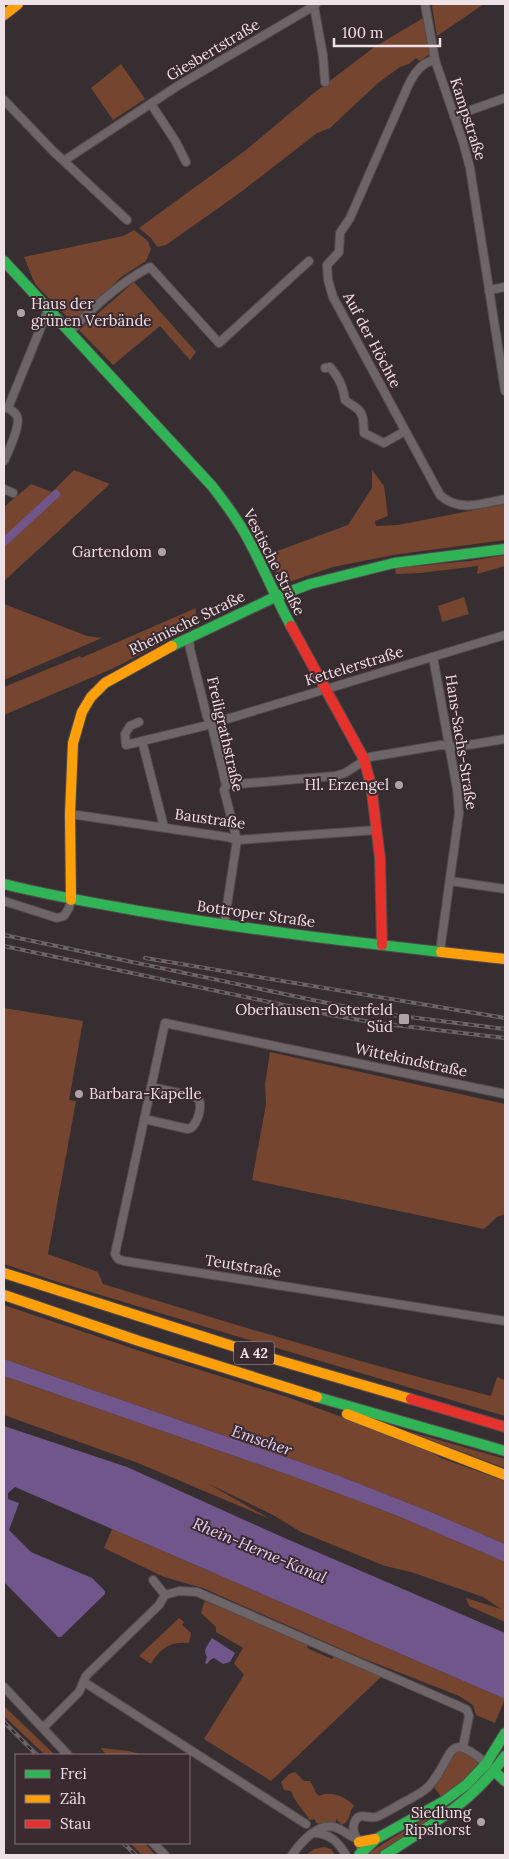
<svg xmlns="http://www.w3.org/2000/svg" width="509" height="1859" font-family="Lora,serif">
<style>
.green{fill:#75452f}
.water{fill:#71568c}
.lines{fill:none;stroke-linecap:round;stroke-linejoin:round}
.canal{stroke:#71568c;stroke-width:8}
.street-casing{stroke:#544b4f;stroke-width:10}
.fast-casing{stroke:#544b4f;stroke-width:12}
.slow-casing{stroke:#544b4f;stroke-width:12}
.jam-casing{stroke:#544b4f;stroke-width:12}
.street{stroke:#6d6568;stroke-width:8}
.fast{stroke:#30b455;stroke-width:10}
.slow{stroke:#ff9f0a;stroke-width:10}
.jam{stroke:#e5322d;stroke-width:10}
.rail-casing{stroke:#6c6567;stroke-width:4}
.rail{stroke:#3b2a30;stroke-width:2;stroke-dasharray:5.5;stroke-linecap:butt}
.poi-dot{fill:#aea3a7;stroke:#3b2a30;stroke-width:2}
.labels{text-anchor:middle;stroke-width:4;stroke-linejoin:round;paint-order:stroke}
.shield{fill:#3b2a30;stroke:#b8abaf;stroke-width:1}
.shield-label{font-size:14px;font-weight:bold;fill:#eee2e6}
.street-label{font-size:15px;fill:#eee2e6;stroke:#3b2a30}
.poi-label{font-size:15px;fill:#eee2e6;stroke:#3b2a30;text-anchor:end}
.water-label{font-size:16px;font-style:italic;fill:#e1d1f4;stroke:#3b2a30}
</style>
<rect width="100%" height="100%" fill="#372e31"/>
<g class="green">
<polygon points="435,4 484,4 437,36 432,6"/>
<polygon points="423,18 430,54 420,61 416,58 409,64 400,67 378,83 330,128 317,133 241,192 166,245 157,247 151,238 139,228 246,150 314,93 373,48"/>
<polygon points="121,64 145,99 113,120 91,88"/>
<polygon points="134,230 148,241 151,249 146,261 121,277 74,324 35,284 24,257 123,236"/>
<polygon points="134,282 196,352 190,360 160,326 113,365 79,330"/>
<polygon points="74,470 110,484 4,581 4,507 31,484 52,492"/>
<polygon points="372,470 384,486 388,516 375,521 376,526 398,525 505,504 505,540 393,555 333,567 280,585 269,554 348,525 372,488"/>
<polygon points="505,555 505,566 477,574 478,566 420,573 396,574 395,568 470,561"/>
<polygon points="464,597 469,614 442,622 438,606"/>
<polygon points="4,604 87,636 102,638 4,680"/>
<polygon points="196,608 195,626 114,668 4,715 4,687 80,656 81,658"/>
<path d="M4,1008l79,13 -14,79 7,1 -28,153 50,18 5,12c129,40 258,79 388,112l6,-19 8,3v36l-289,-86 -155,-47 -57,-19z"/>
<polygon points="270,1052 505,1104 505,1214 497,1217 484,1229 252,1180 266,1104 265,1084"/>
<polygon points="4,1305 149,1354 290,1398 418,1445 441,1458 505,1481 505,1544 431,1512 340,1476 4,1359"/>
<polygon points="4,1376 289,1475 393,1514 505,1562 505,1622 469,1606 466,1598 501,1609 483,1597 411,1572 385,1566 301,1532 273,1515 207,1483 270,1519 138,1463 4,1415"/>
<polygon points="404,1430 505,1459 505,1468"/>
<polygon points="112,1529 505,1699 495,1723 476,1715 473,1705 459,1696 357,1656 203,1588 164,1577 104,1548"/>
<polygon points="205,1600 308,1645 307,1648 332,1659 334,1656 381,1677 271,1781 204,1739 244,1675 234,1663 243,1648 216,1632 216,1627 201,1613"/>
<path d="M179,1618l5,4 -2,3 9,8 -2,10c-18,-2 -29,5 -38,21l-12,-8z"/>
<polygon points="4,1706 55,1755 45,1755 4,1716"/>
<polygon points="101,1748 129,1751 143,1755 106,1755"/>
<polygon points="458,1748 485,1764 444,1800 432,1785"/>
<path d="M295,1772l9,9h6l5,9v2l4,4c11,-6 28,1 35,10 -6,6 -2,14 -12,19l-6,-6v4l-4,-1 -4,3 -12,-2 -1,-4 -5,1c-7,-11 -15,-17 -19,-29l-7,-1 -3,-8 8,-8z"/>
<polygon points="475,1784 477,1786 463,1798 379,1855 365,1855 407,1829 448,1806"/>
<polygon points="130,1843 145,1843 155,1855 142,1855"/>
<polygon points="324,1847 331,1849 335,1855 306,1855 314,1849"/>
</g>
<g class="water">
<polygon points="4,1359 340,1476 431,1512 505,1544 505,1562 393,1514 289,1475 4,1376"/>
<polygon points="4,1426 127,1467 280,1536 505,1633 505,1699 15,1487 8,1493 8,1499 19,1503 9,1530 31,1552 92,1578 105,1591 105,1594 61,1637 58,1637 4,1582"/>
<path d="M212,1638l23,15 -5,9 -7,2 -9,-6 -4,2 -3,4 -2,-1 2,-6c-5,-7 1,-12 5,-19z"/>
</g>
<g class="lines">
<polyline class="canal" points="4,542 56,494"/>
<g class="street-casing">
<g id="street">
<polyline points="316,4 314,6 323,56 325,82"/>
<polyline points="425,4 435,60 463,142 470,168 505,391"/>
<path d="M435,60c-13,2 -22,15 -27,26l-58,132 -10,15 -1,19 -12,13 1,15 5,17 107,198c19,18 43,8 65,4"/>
<polyline points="4,100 53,151 127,220"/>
<polyline points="151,104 176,142 186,162"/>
<polyline points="454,116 505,98"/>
<polyline points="65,160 179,85 314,6"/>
<polyline points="489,290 505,287"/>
<path d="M69,333c24,-26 50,-50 81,-66l69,76 90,-82"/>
<path d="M325,368l5,-1c9,11 13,19 15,33 3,3 6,4 10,7 10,6 8,16 9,26l20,10 21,-12"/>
<polyline points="4,408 8,408 48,310"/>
<path d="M4,461c4,-9 17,-36 13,-45 -2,-4 -6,-6 -9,-8"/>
<polyline points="4,489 13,493"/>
<polyline points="189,638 190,649 207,717 211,722 226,785 224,790 237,840 224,925"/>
<polyline points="433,657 457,789 459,813 440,951"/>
<polyline points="139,722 130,726 125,734 126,745 204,726 505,635"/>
<polyline points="142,741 164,827"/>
<polyline points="226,785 335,776 345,773 370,757 441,745 456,747 505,739"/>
<polyline points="70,814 227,837 237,840 377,830"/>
<polyline points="450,881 505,889"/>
<polyline points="4,901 57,918 64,916 69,908 71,900"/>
<polyline points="505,1094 165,1023 115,1254 118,1259 124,1261 505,1321"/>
<path d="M144,1119l44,10 3,-1c7,-6 11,-20 8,-29l-7,-3 -41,-9"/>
<polyline points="153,1580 165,1595"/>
<polyline points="84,1682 306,1824"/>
<polyline points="4,1687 68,1755"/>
<polyline points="43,1728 79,1692 86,1676 90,1672 159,1605 165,1595 179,1591 197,1592 461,1707 467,1710 469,1716 463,1747"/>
<path d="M313,1833c17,0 25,9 33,22"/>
<polyline points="153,1843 165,1855"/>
<path d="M362,1853c-1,-3 -1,-8 -3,-11 -4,-6 -8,-13 -4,-21 5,-9 13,-2 21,-4 11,-4 23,-13 34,-18 6,-4 14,-7 19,-13 26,-29 16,-60 61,-19"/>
<path d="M292,1855c9,-13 27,-34 45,-27 7,3 11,7 18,10"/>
</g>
</g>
<g class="fast-casing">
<g id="fast">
<path d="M4,261l208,225c14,18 27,35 37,55 15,28 27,57 42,85"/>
<polyline points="172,646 275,597 310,584 394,563 505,549"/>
<path d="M4,884c51,13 102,21 153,30 95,16 189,27 284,38"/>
<polyline points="317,1397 505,1451"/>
<polyline points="495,1772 505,1781"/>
<polyline points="359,1855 376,1839 444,1801 466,1785 486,1764 505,1733"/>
<path d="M385,1855c47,-31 87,-52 120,-99"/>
</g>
</g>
<g class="slow-casing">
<g id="slow">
<polyline points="4,15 18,4"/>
<polyline points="71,900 70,814 73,743 82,712 91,697 105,683 172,646"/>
<polyline points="441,952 505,959"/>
<polyline points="4,1273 267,1357 411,1399"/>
<polyline points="4,1295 139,1341 317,1397"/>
<polyline points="347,1414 505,1475"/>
<polyline points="359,1842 375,1839"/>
</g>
</g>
<g class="jam-casing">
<g id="jam">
<polyline points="291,626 364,759 371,785 380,858 382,945"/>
<polyline points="411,1399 505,1427"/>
</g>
</g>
<use href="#street" class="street"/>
<use href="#fast" class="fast"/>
<use href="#slow" class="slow"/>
<use href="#jam" class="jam"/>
<g class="rail-casing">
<g id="rail">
<polyline points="4,935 332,1004 377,1013 505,1029"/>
<polyline points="4,946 331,1015 377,1023 505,1038"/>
<polyline points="145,958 505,1018"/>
<polyline points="4,1722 37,1755"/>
<polyline points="123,1843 136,1855"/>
</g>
</g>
<use href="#rail" class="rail"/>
</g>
<g class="poi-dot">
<circle cx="21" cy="313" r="5"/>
<circle cx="162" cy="552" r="5"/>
<circle cx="399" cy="785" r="5"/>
<rect x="398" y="1013" width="12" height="12" rx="2.5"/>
<circle cx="79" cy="1094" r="5"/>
<circle cx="481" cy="1822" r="5"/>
</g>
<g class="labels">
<rect class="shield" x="234" y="1341.5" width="40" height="23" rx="4"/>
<g class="shield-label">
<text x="254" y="1358">A 42</text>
</g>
<g class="street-label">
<text transform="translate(213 50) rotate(-31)" y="5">Giesbertstraße</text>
<text transform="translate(468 119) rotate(72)" y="5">Kampstraße</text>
<text transform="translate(372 340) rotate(62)" y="5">Auf der Höchte</text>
<text transform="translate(274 562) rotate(63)" y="5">Vestische Straße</text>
<text transform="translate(187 623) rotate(-26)" y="5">Rheinische Straße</text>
<text transform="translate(354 666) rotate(-17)" y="5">Kettelerstraße</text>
<text transform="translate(225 734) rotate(77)" y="5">Freiligrathstraße</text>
<text transform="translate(461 742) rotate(81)" y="5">Hans-Sachs-Straße</text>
<text transform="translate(210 819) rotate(8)" y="5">Baustraße</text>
<text transform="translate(256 914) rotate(8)" y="5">Bottroper Straße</text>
<text transform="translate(411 1060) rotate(12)" y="5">Wittekindstraße</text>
<text transform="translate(243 1266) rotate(9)" y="5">Teutstraße</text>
</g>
<g class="poi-label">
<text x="31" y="309" text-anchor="start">Haus der<tspan x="31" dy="17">grünen Verbände</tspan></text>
<text x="152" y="557">Gartendom</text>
<text x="389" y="790">Hl. Erzengel</text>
<text x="393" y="1015">Oberhausen-Osterfeld<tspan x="393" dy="17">Süd</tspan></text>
<text x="89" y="1099" text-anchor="start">Barbara-Kapelle</text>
<text x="471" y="1818">Siedlung<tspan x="471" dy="17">Ripshorst</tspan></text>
</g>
<g class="water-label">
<text transform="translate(262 1440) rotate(19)" y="6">Emscher</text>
<text transform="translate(260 1550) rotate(23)" y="6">Rhein-Herne-Kanal</text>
</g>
</g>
<rect width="509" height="1859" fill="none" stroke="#eee2e6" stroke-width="10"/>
<rect x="15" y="1754" width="175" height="90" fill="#3b2a30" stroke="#837479"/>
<rect x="25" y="1770" width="25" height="8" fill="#30b455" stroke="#837479"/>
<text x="60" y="1779" font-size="15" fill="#eee2e6">Frei</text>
<rect x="25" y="1795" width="25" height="8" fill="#ff9f0a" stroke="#837479"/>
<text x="60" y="1804" font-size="15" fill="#eee2e6">Zäh</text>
<rect x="25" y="1820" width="25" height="8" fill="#e5322d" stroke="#837479"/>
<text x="60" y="1829" font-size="15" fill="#eee2e6">Stau</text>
<path d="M334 38v8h106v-8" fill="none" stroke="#eee2e6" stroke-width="2.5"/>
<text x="342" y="38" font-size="15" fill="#eee2e6" stroke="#3b2a30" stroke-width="4" paint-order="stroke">100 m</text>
</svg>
